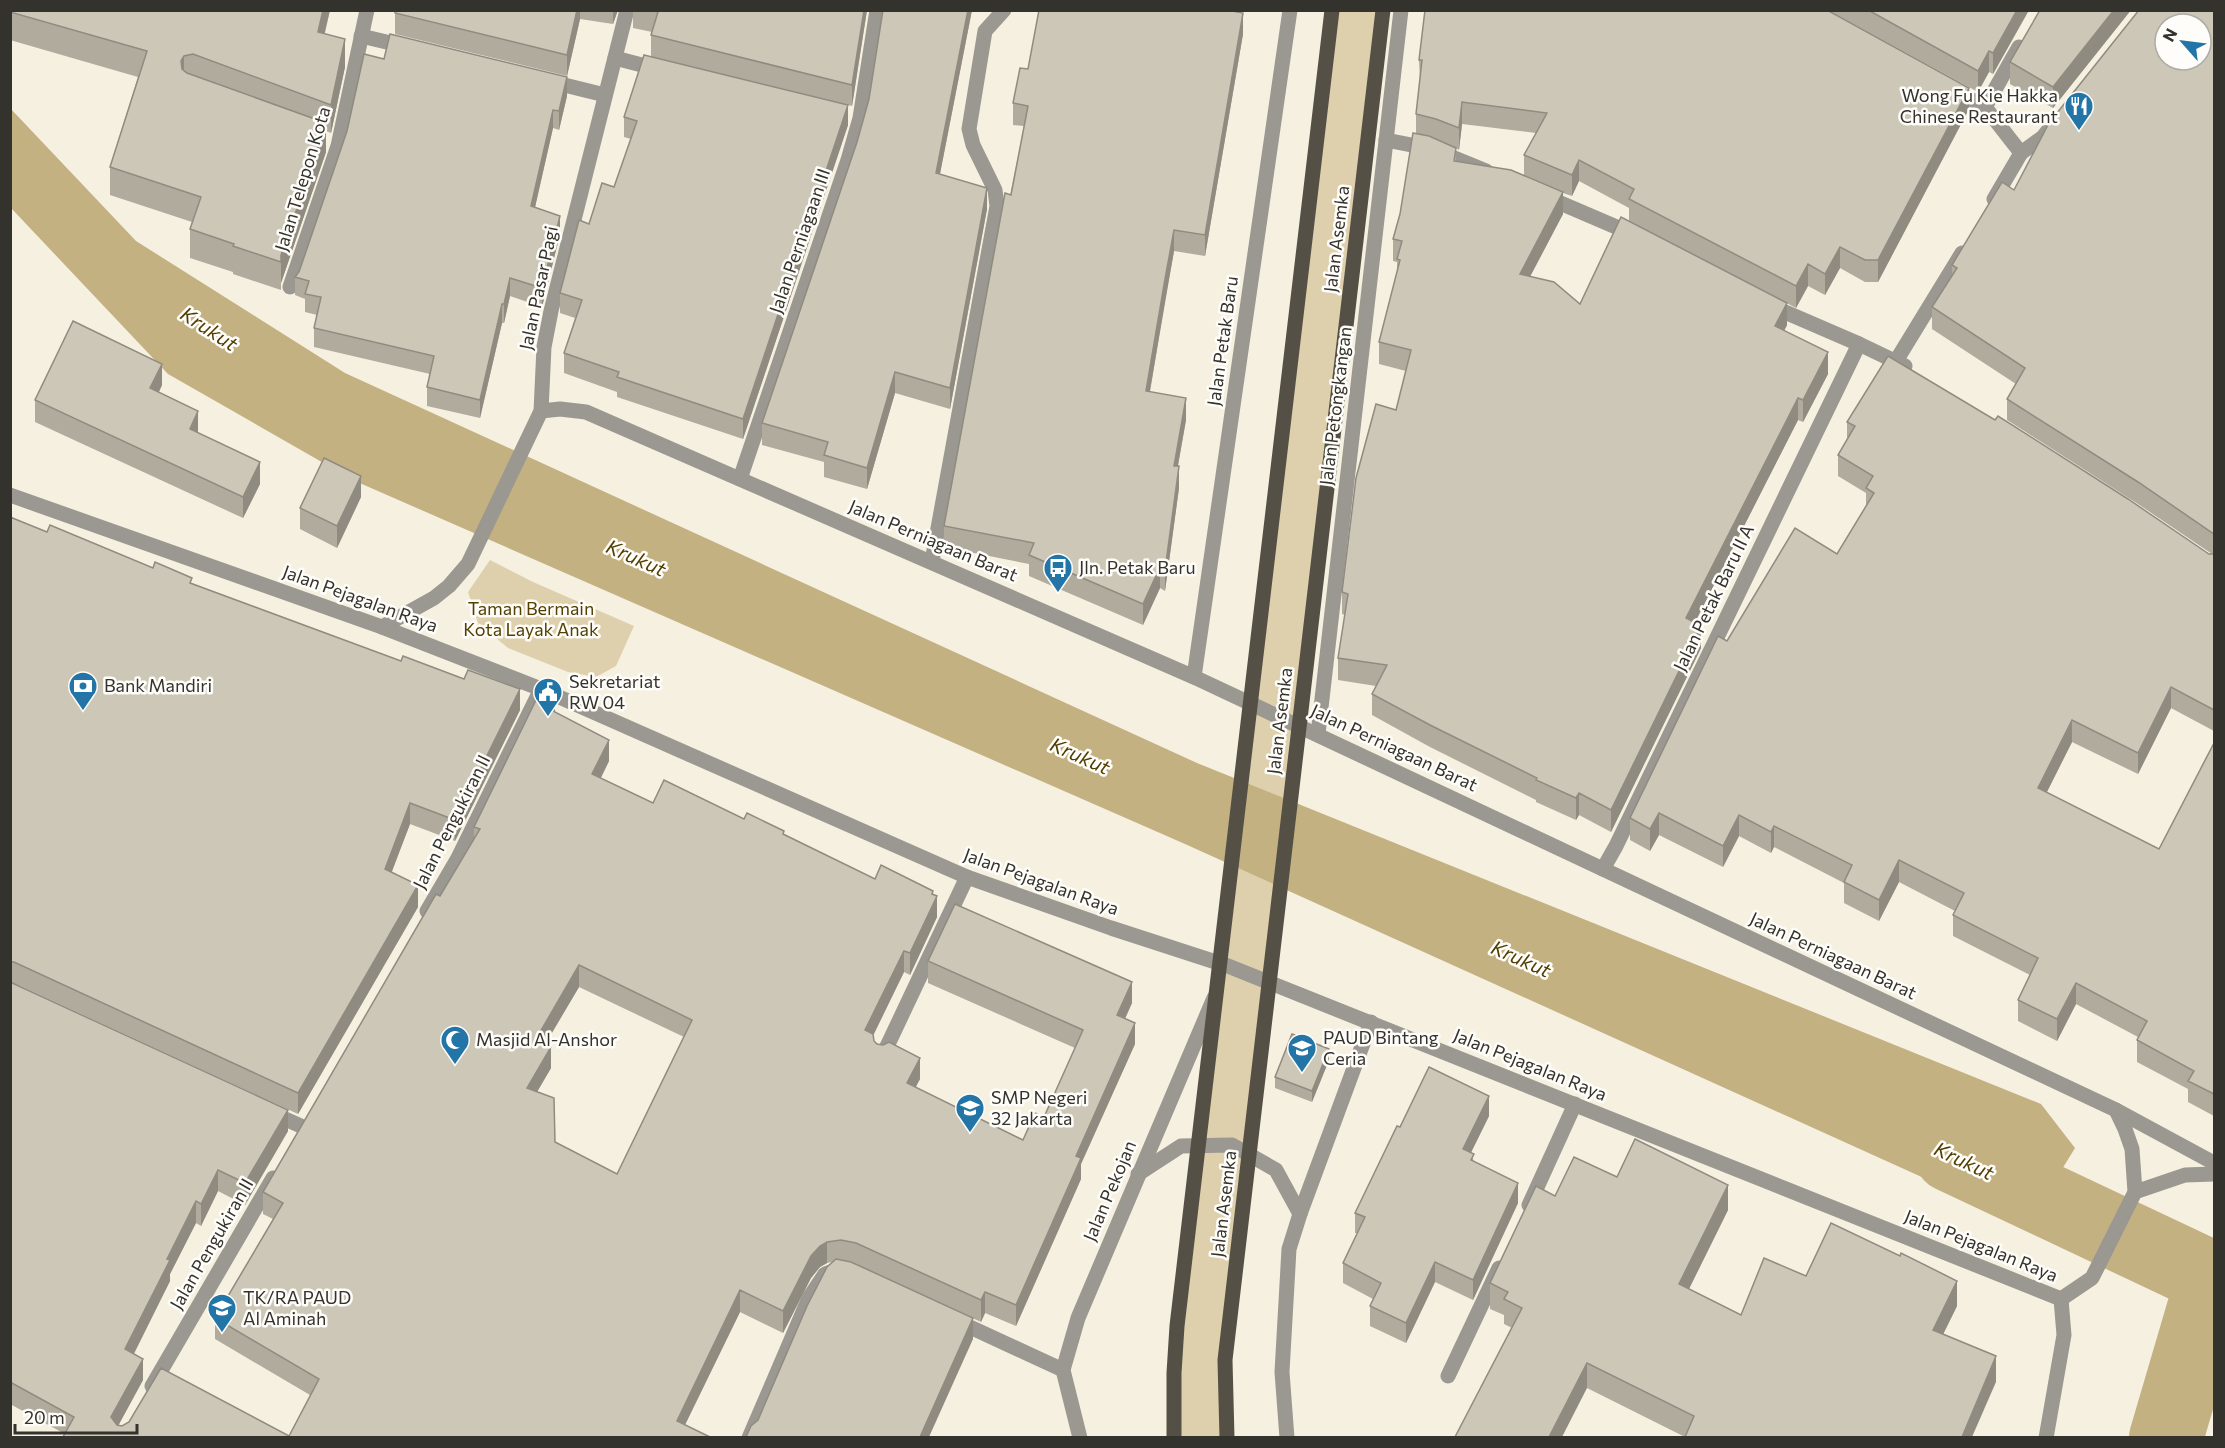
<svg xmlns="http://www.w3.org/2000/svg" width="2225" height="1448" font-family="Commissioner,sans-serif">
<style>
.green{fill:#ded0ac}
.water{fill:#c3b182}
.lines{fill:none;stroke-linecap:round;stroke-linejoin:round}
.river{stroke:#c3b182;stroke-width:74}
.minor{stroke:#9a9891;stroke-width:15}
.major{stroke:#555045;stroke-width:15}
.wall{fill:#b0ab9d;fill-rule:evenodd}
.shaded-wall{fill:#908b80}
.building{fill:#cdc7b7;stroke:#908b80;stroke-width:1.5;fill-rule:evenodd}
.labels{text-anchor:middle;stroke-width:5;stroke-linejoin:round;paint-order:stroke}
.poi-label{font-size:18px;fill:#34322c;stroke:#fefdfa;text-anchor:start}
.street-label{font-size:18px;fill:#34322c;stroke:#fefdfa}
.park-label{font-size:18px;fill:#523f01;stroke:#fefdfa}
.water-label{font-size:20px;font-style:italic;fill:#503d00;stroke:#fefdfa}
</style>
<rect width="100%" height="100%" fill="#f6f0e0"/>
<g class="green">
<polygon points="1332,11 1383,11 1225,1360 1227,1437 1174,1438 1177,1326"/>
<polygon points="490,560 533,582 634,626 616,666 596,677 568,672 508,648 478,623 468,592"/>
</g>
<polygon class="water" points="10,108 136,241 345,373 1197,763 2041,1104 2075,1148 2032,1218 1999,1212 1185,844 355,481 168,374 11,208"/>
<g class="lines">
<g class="river">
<polyline points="1951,1155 2214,1279"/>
<polyline points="2166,1438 2213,1278"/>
</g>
<g class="minor">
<polyline points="361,36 408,47"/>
<polyline points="615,58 661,70"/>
<polyline points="548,81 605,95"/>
<polyline points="1952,89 1985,107 2021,153"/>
<polyline points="1985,107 2019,47"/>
<polyline points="1386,140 1432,149 1486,171"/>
<polyline points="1544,196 1635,235"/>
<polyline points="1994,199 2021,153 2043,137 2053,124"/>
<polyline points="290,287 338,146 367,10"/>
<polyline points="1771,306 1859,344 1905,366"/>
<polyline points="1896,361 1962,253"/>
<polyline points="541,411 560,409 586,412 1194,677 2116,1110 2214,1163"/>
<polyline points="740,479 848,160 860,118 877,10"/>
<polyline points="10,495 382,627 541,689 967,877 1111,928 1228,966 2061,1299"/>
<polyline points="932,561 997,206 995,190 973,145 969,129 985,31 1004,10"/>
<polyline points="382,627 434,598 449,586 468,564 541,411 544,347 551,311 627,10"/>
<polyline points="1194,677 1290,10"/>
<polyline points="1318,734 1401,10"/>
<polyline points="1603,869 1616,846 1859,344"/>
<polyline points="427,911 458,858 541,689"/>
<polyline points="882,1057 967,877"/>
<polyline points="272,1113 303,1127"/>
<polyline points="1138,1174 1181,1146 1232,1145 1276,1170 1300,1214"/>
<polyline points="2135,1192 2185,1175 2214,1174"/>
<polyline points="1529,1205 1575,1104"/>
<polyline points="2061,1299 2092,1278 2135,1192 2132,1149 2125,1129 2116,1110"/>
<polyline points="957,1321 1063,1370"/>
<polyline points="1448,1376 1499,1268"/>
<polyline points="152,1386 273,1178"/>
<polyline points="749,1438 809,1298 825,1274 836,1270"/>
<polyline points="1080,1438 1063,1370 1078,1318 1214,998"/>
<polyline points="1287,1438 1282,1372 1289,1249 1300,1214 1371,1022"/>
<polyline points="2046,1438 2064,1335 2061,1299"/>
</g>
<g class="major">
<polyline points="1174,1438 1174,1373 1177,1326 1332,10"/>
<polyline points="1227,1438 1225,1360 1383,10"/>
</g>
</g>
<g class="wall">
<polygon points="10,10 330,10 325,33 345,67 331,133 326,131 326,152 281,283 281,290 233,274 233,272 190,258 190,229 192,222 110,195 110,167 138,77 10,40"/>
<polygon points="395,10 618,10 613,24 580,19 567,76 395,34"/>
<polygon points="633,10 867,10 852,106 848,105 848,125 743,439 617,397 617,392 564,373 564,353 575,318 560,313 560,293 589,224 614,187 631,139 624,137 624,117 651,57 651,35 652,32 633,28"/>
<polygon points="883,10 972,10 940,174 987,209 950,409 895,393 867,489 824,477 824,462 762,445 762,423 857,142 869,99"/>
<polygon points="1828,10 2029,10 1993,74 1989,72 1978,92"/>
<polygon points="2131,10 2053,108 2010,84 2010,62"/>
<polygon points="2214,10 2214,731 2171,708 2138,774 2072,742 2046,793 2159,849 2214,743 2214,1116 2188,1102 2188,1089 2137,1062 2137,1040 2138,1037 2076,1004 2057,1041 2018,1021 2018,1000 2030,975 1953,936 1953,915 1955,911 1899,882 1879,921 1844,903 1844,883 1774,847 1771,853 1739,836 1723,867 1659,835 1650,851 1630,840 1630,818 1727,641 1837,554 1866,506 1866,493 1838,476 1838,455 1847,441 1847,422 2209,554 2212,554 2138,504 2007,420 2007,399 2016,384 1932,329 1932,307 1952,276 1952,265 2014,190"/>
<polygon points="1243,34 1205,256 1174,251 1165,300 1150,392 1186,420 1178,466 1179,488 1165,591 1160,588 1143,625 1029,576 1029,564 944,547 944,526 1024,126 1013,125 1013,103 1028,69"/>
<polygon points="384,59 567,96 559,130 553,128 535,207 560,234 542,307 510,296 504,323 502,323 480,418 427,406 427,387 430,374 314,347 314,328 317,315 305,312 305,299 295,295 295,277 299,272 347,131"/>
<path d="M1419,60l550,49 -91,173h-13l-25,-14 -15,27 -17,-9 -12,22 -167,-87v-13l-50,-27 -7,15 -9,-3v21l-33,62 50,28 207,21 -3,6 44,43 -25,48 -5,-2 -103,202 6,26 -90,184 -32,-17 -3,5 -40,-18v-2l-106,-53 -58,-32v-21l4,-8 -38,-6v-22l7,-43 -3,-1v-22l54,-182 10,-39 -27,-7v-22l18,-70v-10l-4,-1v-22l7,-25 16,-80v-20l4,-33zM1462,124l74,9 -12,22v21l-68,-14v-14l3,2z"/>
<polygon points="162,385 159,392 198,433 260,484 243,518 35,422 35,400"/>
<polygon points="361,497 337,548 300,529 300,508"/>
<path d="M10,517l37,15 106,36 367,142 -65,131 -45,-17 -19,48 27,35 -120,207 -284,-131 274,148 -43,74 -27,-14 -17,35 -5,-3 -26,51v7l-36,73 9,26 -25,46 171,10 21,-41 -95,-56v-21l58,-99 -10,-5v-22l211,-353v-12l81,-115 54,49 -8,17 52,25 91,16 40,16 91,44 58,15 4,23 -27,58 -6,-3 -31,64 1,5 46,38 -5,8 108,53 21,-23 31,-69 -147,-65v-22l204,42 -7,16 10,25 -54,120v15l-65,147 -31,-13 -4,9 -72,-33 64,50 -215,81 74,-158 -5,1 -7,4 -9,11 -28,55 -43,-21 -55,113 25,12h-647l2,-3 -55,-30zM579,987l105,50 -67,137 -62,-32 -18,-50 14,-24 -6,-24z"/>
<polygon points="1329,1060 1312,1102 1275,1088 1275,1077"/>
<polygon points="1489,1116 1471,1152 1474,1162 1518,1203 1473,1300 1435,1282 1406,1343 1370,1326 1370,1306 1373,1299 1343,1283 1343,1263 1357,1233 1355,1233 1355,1213 1400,1127"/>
<polygon points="1617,1177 1728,1210 1689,1289 1741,1315 1806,1276 1957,1306 1943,1334 1996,1382 1685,1437 1587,1388 1512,1328 1504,1324 1504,1315 1490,1309 1490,1283 1555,1196"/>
</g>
<g class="shaded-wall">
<polygon points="323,10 330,10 318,60 318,32"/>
<polygon points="577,10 580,10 580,19 567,76 567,55"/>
<polygon points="613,10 618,10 613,24"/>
<polygon points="864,10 867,10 852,106 852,85"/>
<polygon points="968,10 972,10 936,194 936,173"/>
<polygon points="2017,10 2029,10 1993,74 1993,53"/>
<polygon points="2114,10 2131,10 2053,108 2053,87"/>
<polygon points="1243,13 1243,34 1205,256 1205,235"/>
<polygon points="345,39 345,67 331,133 331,105"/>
<polygon points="1989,51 1989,72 1978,92 1978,71"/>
<polygon points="184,56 184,84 181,61"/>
<polygon points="567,77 567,96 559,130 559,111"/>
<polygon points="1969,88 1969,109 1878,282 1878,260"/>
<polygon points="1462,102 1462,124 1459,150 1459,128"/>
<polygon points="848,105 848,125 743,439 743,419"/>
<polygon points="553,110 553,128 531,225 531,206"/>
<polygon points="326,123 326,152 281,283 281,255"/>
<polygon points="1579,160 1579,181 1572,196 1572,175"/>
<polygon points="987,188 987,209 950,409 950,388"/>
<polygon points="1563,192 1563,214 1520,296 1520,274"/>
<polygon points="560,216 560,234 542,307 542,288"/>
<polygon points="1174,230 1174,251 1146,413 1146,391"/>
<polygon points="1840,247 1840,268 1825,295 1825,274"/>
<polygon points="1808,264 1808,286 1796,308 1796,286"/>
<polygon points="510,278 510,296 504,323 504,304"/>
<polygon points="1787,303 1787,325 1775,348 1775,326"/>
<polygon points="502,304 502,323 480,418 480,400"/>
<polygon points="1828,352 1828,374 1803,422 1803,400"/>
<polygon points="162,364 162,385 150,410 150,388"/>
<polygon points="895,372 895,393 867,489 867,468"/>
<polygon points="1186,398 1186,420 1174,487 1174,466"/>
<polygon points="1798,398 1798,420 1686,640 1686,618"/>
<polygon points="198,411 198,433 190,429"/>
<polygon points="260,462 260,484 243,518 243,497"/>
<polygon points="1179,466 1179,488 1165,591 1165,570"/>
<polygon points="361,476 361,497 337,548 337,526"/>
<polygon points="1160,567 1160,588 1143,625 1143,604"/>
<polygon points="1701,626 1701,648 1611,832 1611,810"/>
<polygon points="2171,687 2171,708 2138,774 2138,753"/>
<polygon points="520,689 520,710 455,841 455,820"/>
<polygon points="555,702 555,724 551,710"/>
<polygon points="2072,720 2072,742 2038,810 2038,788"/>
<polygon points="609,740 609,761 592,795 592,774"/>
<polygon points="1579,793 1579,815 1576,820 1576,798"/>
<polygon points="410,803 410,824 385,890 385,869"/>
<polygon points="1659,813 1659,835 1650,851 1650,829"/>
<polygon points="1739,815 1739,836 1723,867 1723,846"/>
<polygon points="1774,826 1774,847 1771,853 1771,832"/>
<polygon points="1899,860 1899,882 1879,921 1879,900"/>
<polygon points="418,885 418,907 298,1114 298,1093"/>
<polygon points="933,891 933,904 937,896 937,917 910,975 910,953"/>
<polygon points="904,951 904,972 865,1052 865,1030"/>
<polygon points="579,965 579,987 536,1060 536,1039"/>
<polygon points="1132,982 1132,1003 1117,1036 1117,1015"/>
<polygon points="2076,983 2076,1004 2057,1041 2057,1019"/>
<polygon points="1135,1023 1135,1044 1081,1164 1081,1179 1016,1326 1016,1305 1076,1156"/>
<polygon points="551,1047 551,1068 527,1109 527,1088"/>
<polygon points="1329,1049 1329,1060 1312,1102 1312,1091"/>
<polygon points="920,1058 920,1079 907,1104 907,1083"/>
<polygon points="1489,1096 1489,1116 1463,1169 1463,1149"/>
<polygon points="288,1110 288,1131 245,1205 245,1183"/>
<polygon points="218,1170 218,1191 201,1226 201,1204"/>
<polygon points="1518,1183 1518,1203 1473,1300 1473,1280"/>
<polygon points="1728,1185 1728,1210 1679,1309 1679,1284"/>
<polygon points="196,1201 196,1223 170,1274 170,1281 125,1371 125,1349 167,1259"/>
<polygon points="827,1242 827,1263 820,1267 811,1278 783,1333 783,1311 811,1256 820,1246"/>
<polygon points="1435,1262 1435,1282 1406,1343 1406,1323"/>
<polygon points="1957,1281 1957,1306 1933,1355 1933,1330"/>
<polygon points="740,1290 740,1312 679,1437 677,1421"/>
<polygon points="985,1292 985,1313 981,1322 981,1300"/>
<polygon points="973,1318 973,1339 929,1437 920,1437"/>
<polygon points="1996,1356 1996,1382 1972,1437 1962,1437"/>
<polygon points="143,1359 143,1380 112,1437 111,1417"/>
<polygon points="1587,1363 1587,1388 1562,1437 1549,1437"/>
</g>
<g class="building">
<polygon points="10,10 323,10 318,32 345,39 331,105 193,54 184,56 181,61 182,69 187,73 326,123 281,255 281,262 233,246 234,244 190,229 201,197 110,167 147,51 10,12"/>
<polygon points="395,10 577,10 567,55 395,13"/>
<polygon points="653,10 864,10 852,85 651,35 658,12"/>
<polygon points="883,10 968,10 936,173 987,188 950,388 895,372 867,468 824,455 828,442 762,423 857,142 869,99"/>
<polygon points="1039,10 1227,10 1243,13 1205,235 1174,230 1165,279 1146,391 1186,398 1174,466 1179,466 1165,570 1160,567 1143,604 1029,555 1034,543 944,526 1005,193 1011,195 1028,106 1013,103 1020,68 1028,69"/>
<polygon points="1425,10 1827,10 1969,88 1878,260 1865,260 1840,247 1825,274 1808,264 1796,286 1629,199 1634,189 1579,160 1572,175 1524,155 1547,113 1462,102 1459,128 1436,119 1416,114 1422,60 1419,60"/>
<polygon points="1868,10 2017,10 1993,53 1989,51 1978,71"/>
<polygon points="2040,10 2114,10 2053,87 2010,62"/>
<path d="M2139,10h75v524l-76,-52 -131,-83 18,-31 -93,-61 25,-39 -5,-3 50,-83 12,8 35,-67zM2165,24h36v36h-36z"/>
<polygon points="390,34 567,77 559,111 553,110 531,206 560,216 542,288 510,278 504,304 502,304 480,400 427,387 434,356 314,328 321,297 305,294 309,281 295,277 299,272 347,131 364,54 384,59"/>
<polygon points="644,55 848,105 743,419 617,377 619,372 564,353 582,300 560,293 579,220 589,224 602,183 614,187 637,121 624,117"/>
<polygon points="1413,133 1429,136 1456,148 1454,161 1511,170 1563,192 1520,274 1554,282 1580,304 1621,217 1787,303 1775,326 1828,352 1803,400 1798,398 1686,618 1701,626 1611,810 1579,793 1576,798 1536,780 1537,778 1430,725 1372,694 1387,665 1338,658 1348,594 1342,592 1356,478 1376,404 1396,410 1411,350 1379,342 1400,260 1397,259 1402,241 1393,239 1400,214"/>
<polygon points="73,321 162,364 150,388 198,411 190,429 260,462 243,497 35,400"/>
<polygon points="1888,356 1995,420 1998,416 2128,499 2209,554 2214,554 2214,710 2171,687 2138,753 2072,720 2038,788 2159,849 2214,743 2214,1094 2188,1081 2194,1071 2137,1040 2147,1021 2076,983 2057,1019 2018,1000 2038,958 1953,915 1964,893 1899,860 1879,900 1844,882 1852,865 1774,826 1771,832 1739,815 1723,846 1659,813 1650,829 1630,818 1718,636 1727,641 1795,528 1837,554 1874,493 1866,488 1873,476 1838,455 1855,426 1847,422"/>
<polygon points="324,458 361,476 337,526 300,508"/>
<polygon points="10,517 47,532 50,525 153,568 155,562 192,578 190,583 401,661 403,656 464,679 468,670 520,689 455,820 410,803 385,869 418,885 298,1093 14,962 10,962"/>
<path d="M538,696l17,6 -4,8 58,30 -17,34 61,29 11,-23 80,39 3,-6 37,18 -1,3 92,45 6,-14 52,26 -1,3 5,2 -27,57 -6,-2 -39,79 8,4 1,7 3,3 6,1 6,-3 31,16 -13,25 116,57 12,-27 9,4 39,-87 -155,-69 27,-57 177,78 -15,33 18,8 -59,133 5,2 -65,147 -31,-13 -4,8 -125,-57 -15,-3 -14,2 -7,4 -9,10 -28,55 -43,-21 -63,131 33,16h-647l11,-20 -64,-35v-400l278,128 -43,73 -27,-13 -17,34 -5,-3 -29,58 3,1 -45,89 18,10 -32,58 6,8 5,1 7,-4 32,-54 128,68 30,-57 -104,-61 68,-115 -20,-11 173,-298 4,2 40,-67 -6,-2zM579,965l113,55 -75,154 -62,-32 -1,-44 -27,-10 24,-41 -15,-8z"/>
<polygon points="1292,1034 1329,1049 1312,1091 1275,1077"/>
<polygon points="1429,1067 1489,1096 1463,1149 1474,1154 1471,1160 1518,1183 1473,1280 1435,1262 1406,1323 1370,1306 1381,1283 1343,1263 1365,1217 1355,1213 1397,1126 1400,1127"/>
<polygon points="1635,1139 1728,1185 1679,1284 1741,1315 1764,1258 1806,1276 1831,1223 1900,1256 1901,1253 1957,1281 1933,1330 1996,1356 1962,1437 1685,1437 1694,1416 1587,1363 1549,1437 1455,1437 1522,1308 1504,1299 1508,1292 1490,1283 1536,1186 1555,1196 1574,1157 1617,1177"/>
<polygon points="836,1259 851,1262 973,1318 920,1437 746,1437 751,1426 758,1420 807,1306 827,1267"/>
</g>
<defs>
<g id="restaurant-pin" transform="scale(1.5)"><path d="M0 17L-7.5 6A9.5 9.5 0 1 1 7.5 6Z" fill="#2275a6" stroke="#fefdfa"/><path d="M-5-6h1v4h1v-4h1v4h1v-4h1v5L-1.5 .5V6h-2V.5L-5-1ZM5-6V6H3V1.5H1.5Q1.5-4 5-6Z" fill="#fff"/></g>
<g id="bus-pin" transform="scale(1.5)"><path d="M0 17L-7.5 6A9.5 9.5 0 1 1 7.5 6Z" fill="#2275a6" stroke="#fefdfa"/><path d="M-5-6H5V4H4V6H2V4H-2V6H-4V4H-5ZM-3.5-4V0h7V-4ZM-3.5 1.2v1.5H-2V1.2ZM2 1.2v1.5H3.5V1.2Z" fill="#fff"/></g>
<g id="bank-pin" transform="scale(1.5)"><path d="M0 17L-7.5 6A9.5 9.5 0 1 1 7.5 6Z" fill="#2275a6" stroke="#fefdfa"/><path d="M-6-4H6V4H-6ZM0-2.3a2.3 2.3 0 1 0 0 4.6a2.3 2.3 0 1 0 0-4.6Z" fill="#fff"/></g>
<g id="civic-pin" transform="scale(1.5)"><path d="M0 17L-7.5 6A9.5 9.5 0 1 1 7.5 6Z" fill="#2275a6" stroke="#fefdfa"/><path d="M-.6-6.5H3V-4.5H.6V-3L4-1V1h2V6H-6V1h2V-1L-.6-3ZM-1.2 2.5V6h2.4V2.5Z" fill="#fff"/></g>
<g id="mosque-pin" transform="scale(1.5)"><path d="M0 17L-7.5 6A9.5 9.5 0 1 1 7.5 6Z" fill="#2275a6" stroke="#fefdfa"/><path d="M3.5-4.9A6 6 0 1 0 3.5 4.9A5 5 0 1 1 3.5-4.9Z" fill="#fff"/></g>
<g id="school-pin" transform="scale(1.5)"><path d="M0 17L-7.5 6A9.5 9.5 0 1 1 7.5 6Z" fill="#2275a6" stroke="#fefdfa"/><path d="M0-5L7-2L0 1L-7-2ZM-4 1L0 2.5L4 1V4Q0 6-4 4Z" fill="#fff"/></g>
</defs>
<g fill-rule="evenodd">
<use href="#restaurant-pin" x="2079" y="106"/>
<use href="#bus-pin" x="1058" y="568"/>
<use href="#bank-pin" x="83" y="686"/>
<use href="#civic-pin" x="548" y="692"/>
<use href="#mosque-pin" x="455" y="1040"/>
<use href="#school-pin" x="1302" y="1048"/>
<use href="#school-pin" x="970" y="1108"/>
<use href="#school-pin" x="222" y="1308"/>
</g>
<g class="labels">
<g class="poi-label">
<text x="2058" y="102" text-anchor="end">Wong Fu Kie Hakka<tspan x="2058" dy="21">Chinese Restaurant</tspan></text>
<text x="1079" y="574">Jln. Petak Baru</text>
<text x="569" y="688">Sekretariat<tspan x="569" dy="21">RW 04</tspan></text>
<text x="104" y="692">Bank Mandiri</text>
<text x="1323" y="1044">PAUD Bintang<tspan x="1323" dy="21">Ceria</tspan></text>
<text x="476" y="1046">Masjid Al-Anshor</text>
<text x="991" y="1104">SMP Negeri<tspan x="991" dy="21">32 Jakarta</tspan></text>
<text x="243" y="1304">TK/RA PAUD<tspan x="243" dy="21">Al Aminah</tspan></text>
</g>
<g class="street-label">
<text transform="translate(303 179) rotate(-73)" y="6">Jalan Telepon Kota</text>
<text transform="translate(1337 239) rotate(-83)" y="6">Jalan Asemka</text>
<text transform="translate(800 241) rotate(-71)" y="6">Jalan Perniagaan III</text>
<text transform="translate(539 288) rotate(-78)" y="6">Jalan Pasar Pagi</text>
<text transform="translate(1223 341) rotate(-82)" y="6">Jalan Petak Baru</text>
<text transform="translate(1336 406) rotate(-83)" y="6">Jalan Petongkangan</text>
<text transform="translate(933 541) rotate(23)" y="6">Jalan Perniagaan Barat</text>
<text transform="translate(1714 598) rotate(-64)" y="6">Jalan Petak Baru II A</text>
<text transform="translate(360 599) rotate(20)" y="6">Jalan Pejagalan Raya</text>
<text transform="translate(1280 721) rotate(-83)" y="6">Jalan Asemka</text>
<text transform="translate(1394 748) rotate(25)" y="6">Jalan Perniagaan Barat</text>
<text transform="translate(452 822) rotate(-63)" y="6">Jalan Pengukiran II</text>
<text transform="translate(1041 882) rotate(20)" y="6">Jalan Pejagalan Raya</text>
<text transform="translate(1833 956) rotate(25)" y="6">Jalan Perniagaan Barat</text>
<text transform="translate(1530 1065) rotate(22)" y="6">Jalan Pejagalan Raya</text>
<text transform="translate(1110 1191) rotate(-67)" y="6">Jalan Pekojan</text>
<text transform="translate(1224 1204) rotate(-83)" y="6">Jalan Asemka</text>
<text transform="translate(212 1244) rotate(-60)" y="6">Jalan Pengukiran II</text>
<text transform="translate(1981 1246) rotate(22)" y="6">Jalan Pejagalan Raya</text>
</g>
<g class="park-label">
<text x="531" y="615">Taman Bermain<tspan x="531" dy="21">Kota Layak Anak</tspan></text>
</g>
<g class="water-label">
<text transform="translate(209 329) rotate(33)" y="7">Krukut</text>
<text transform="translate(636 558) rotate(24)" y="7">Krukut</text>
<text transform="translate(1080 756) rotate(24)" y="7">Krukut</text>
<text transform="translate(1521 959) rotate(24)" y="7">Krukut</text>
<text transform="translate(1964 1161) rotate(25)" y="7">Krukut</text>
</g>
</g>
<rect width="2225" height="1448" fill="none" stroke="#34322c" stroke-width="24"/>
<g transform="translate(2183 42) rotate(298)"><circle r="28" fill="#fefdfa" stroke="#adaca8" stroke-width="1.5"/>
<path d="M0-4.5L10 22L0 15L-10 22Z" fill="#2275a6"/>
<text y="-9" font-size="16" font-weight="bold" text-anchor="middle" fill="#34322c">N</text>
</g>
<path d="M15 1424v9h122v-9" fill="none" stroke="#34322c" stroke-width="3"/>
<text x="24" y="1424" font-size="18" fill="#34322c" stroke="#fefdfa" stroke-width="4.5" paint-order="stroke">20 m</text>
</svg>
